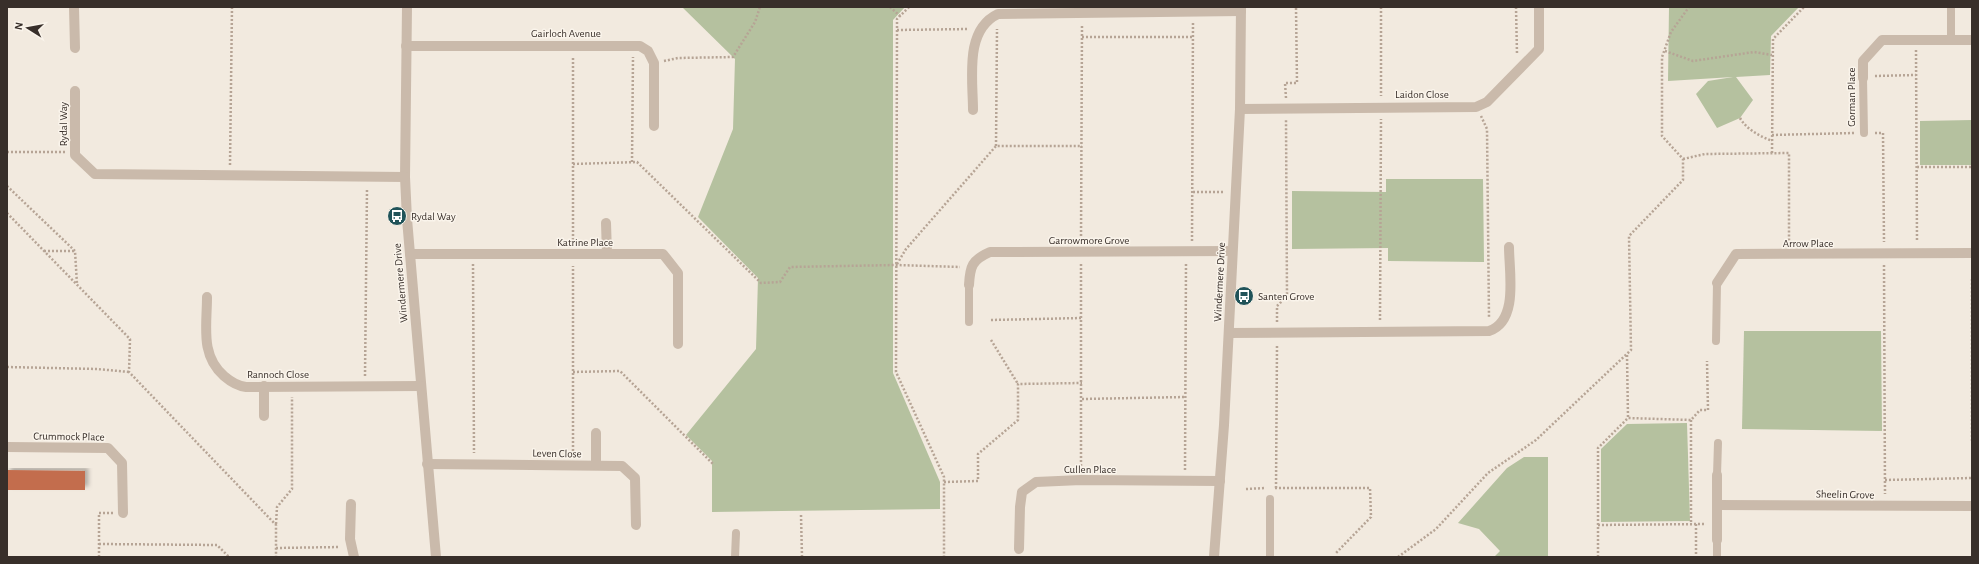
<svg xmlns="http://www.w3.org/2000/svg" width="1979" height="564" font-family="'Alegreya Sans',sans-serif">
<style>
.green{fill:#b5c19f}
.building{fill:#c36d4d;filter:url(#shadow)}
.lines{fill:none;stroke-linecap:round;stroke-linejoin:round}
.path{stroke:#b6a495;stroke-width:2.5;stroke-dasharray:2 2;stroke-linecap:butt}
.lane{stroke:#cabaab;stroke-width:8}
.street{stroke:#cabaab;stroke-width:10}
.labels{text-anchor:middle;stroke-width:3;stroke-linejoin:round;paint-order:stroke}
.street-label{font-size:11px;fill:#382f2a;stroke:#faf4eb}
.poi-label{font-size:11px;fill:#382f2a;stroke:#faf4eb;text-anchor:start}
</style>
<defs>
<filter id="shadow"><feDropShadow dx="3.5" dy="-3.5" stdDeviation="2" flood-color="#0004"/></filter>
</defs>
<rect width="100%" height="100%" fill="#f2eadf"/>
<g class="green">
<polygon points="682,7 905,7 893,20 893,373 940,482 940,509 712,512 712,461 686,435 756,349 758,278 698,217 733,129 735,59"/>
<polygon points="1669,7 1799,7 1771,36 1770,75 1736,77 1753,100 1740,118 1717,128 1696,94 1708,81 1733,77 1668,81"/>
<polygon points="1972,120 1972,165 1920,165 1920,121"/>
<polygon points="1386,179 1483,179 1484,262 1388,261 1388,248 1292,249 1292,191 1386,192"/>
<polygon points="1744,331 1881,331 1882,431 1742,429"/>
<polygon points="1687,423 1690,521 1601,522 1601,449 1627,424"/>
<polygon points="1524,457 1548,457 1548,557 1494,557 1500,551 1479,529 1458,523 1507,468"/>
</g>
<polygon class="building" points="7,470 85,471 85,490 7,490"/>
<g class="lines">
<g class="path">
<polyline points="890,7 900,16"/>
<polyline points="909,7 897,19 897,30 896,372 944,477 944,557"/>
<polyline points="1381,7 1381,96"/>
<polyline points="1516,7 1517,54"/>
<polyline points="897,30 968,29"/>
<polyline points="1082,37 1193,37"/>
<polyline points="1916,50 1917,241"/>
<polyline points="1665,51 1693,61 1754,52 1772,55"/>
<polyline points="573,58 573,243"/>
<polyline points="664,61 678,58 733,57 755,22 760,7"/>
<polyline points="1875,76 1916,75"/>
<polyline points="1286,98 1285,83 1297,83 1296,7"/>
<polyline points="1481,116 1487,129 1489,318"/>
<path d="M1740,118c7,12 20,18 32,23"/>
<polyline points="1875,133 1883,133 1884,242"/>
<polyline points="1772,135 1854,133"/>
<polyline points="996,146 997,29"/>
<polyline points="7,152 65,152"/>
<polyline points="1772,153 1773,39 1804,7"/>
<polyline points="1683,159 1705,154 1789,153 1789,242"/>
<polyline points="632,162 633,57"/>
<polyline points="573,164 637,162 761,283 780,282 790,267 896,265 960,267"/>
<polyline points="230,165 232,7"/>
<polyline points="1917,167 1972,167"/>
<polyline points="7,186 75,251 77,284"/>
<polyline points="1193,192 1225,192"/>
<polyline points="7,213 130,339 129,372 276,525 276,557"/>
<polyline points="1081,240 1082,25"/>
<polyline points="1192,241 1193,22"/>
<polyline points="44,251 75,251"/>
<polyline points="473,264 474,453"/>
<polyline points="897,264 906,249 996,146 1082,146"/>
<polyline points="1884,265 1885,494"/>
<polyline points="1972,279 1972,443"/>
<polyline points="991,320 1082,318"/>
<polyline points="1380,320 1381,119"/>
<polyline points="1277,322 1277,306 1287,296 1286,119"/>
<polyline points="991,340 1018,384"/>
<polyline points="1627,355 1628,418"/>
<polyline points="7,367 97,369 129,372"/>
<polyline points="573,372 620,371 714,465"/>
<polyline points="365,376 367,189"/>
<polyline points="1082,399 1185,397"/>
<polyline points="1691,420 1691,524"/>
<polyline points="573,455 573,266"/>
<polyline points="1081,470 1081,263"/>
<polyline points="1185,470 1186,263"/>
<polyline points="1885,480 1972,478"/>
<polyline points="944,482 978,481 978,454 1018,420 1018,384 1082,383"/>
<polyline points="1275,488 1370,488 1371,517 1336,553"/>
<polyline points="1276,488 1277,345"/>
<polyline points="1246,489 1266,488"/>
<polyline points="801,515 802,557"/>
<polyline points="276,524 277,507 292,489 292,397"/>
<polyline points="1696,524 1696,557"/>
<polyline points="1598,525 1706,524"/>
<polyline points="99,544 217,545 229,557"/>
<polyline points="276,548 340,547"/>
<polyline points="99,557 99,513 113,513"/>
<polyline points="1398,557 1436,529 1488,473 1536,440 1631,350 1629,236 1683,180 1683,159 1662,136 1662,57 1671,32 1689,7"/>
<polyline points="1598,557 1598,448 1628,418 1691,420 1700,410 1708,410 1707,361"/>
</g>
<g class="lane">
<polyline points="1951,40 1951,7"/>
<polyline points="1863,78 1864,133"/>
<polyline points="969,322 969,285"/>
<polyline points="1716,341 1717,283"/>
<polyline points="1717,475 1718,443"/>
<polyline points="1270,499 1270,557"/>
<polyline points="1717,540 1717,557"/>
<polyline points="735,557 736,533"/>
</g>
<g class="street">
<polyline points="74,7 75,48"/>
<polyline points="407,7 405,177 407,219 436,557"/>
<polyline points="406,46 640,46 648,51 654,63 654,126"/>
<polyline points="1863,78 1863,61 1882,40 1972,40"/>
<polyline points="75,91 75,155 95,174 405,177"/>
<polyline points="1240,109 1476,107 1487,102 1539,49 1539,7"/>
<path d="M973,110c0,-31 -9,-80 25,-96l243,-3"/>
<polyline points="606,223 607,254"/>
<polyline points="410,254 663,254 678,273 678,344"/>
<polyline points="1717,283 1736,254 1972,253"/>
<path d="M969,285c1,-19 3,-25 21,-33l242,-1"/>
<path d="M207,297c0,29 -7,58 17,79 7,6 13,10 22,11l175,-1"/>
<path d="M1229,333l260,-2c30,-10 20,-59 20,-84"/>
<polyline points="264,386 264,416"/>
<polyline points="7,447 108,448 122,463 123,513"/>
<polyline points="427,464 622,466 635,478 636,525"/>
<polyline points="596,465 596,433"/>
<polyline points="351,504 350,539 354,557"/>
<polyline points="1717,505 1972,506"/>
<polyline points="1717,540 1717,475"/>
<polyline points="1019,549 1020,507 1022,492 1036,482 1081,480 1220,481"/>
<polyline points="1214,557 1224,425 1240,109 1241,7"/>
</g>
</g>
<defs>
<g id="bus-disc" transform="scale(1)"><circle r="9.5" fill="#205359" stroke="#faf4eb"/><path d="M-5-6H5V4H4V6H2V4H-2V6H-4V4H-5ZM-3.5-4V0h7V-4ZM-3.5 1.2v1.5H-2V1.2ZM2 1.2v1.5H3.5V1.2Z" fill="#fff"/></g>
</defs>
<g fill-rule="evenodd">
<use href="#bus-disc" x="397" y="216"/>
<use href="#bus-disc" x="1244" y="296"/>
</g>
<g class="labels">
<g class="street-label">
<text x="566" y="37">Gairloch Avenue</text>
<text x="1422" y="98">Laidon Close</text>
<text transform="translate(1851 97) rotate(-90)" y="4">Gorman Place</text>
<text transform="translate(63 124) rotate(-90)" y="4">Rydal Way</text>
<text x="1089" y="244">Garrowmore Grove</text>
<text x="585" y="246">Katrine Place</text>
<text x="1808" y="247">Arrow Place</text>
<text transform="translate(1219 282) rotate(-87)" y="4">Windermere Drive</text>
<text transform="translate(400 283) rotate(-95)" y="4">Windermere Drive</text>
<text x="278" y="378">Rannoch Close</text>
<text transform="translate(69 436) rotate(1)" y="4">Crummock Place</text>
<text transform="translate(557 453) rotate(1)" y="4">Leven Close</text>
<text x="1090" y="473">Cullen Place</text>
<text transform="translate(1845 494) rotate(1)" y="4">Sheelin Grove</text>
</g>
<g class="poi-label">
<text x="411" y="220">Rydal Way</text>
<text x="1258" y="300">Santen Grove</text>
</g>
</g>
<rect width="1979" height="564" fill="none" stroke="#382f2a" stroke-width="16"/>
<g transform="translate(28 28) rotate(281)" stroke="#faf4eb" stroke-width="3" paint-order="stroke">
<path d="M0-3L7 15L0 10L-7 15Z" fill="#382f2a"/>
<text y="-6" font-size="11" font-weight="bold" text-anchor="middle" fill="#382f2a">N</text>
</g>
</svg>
